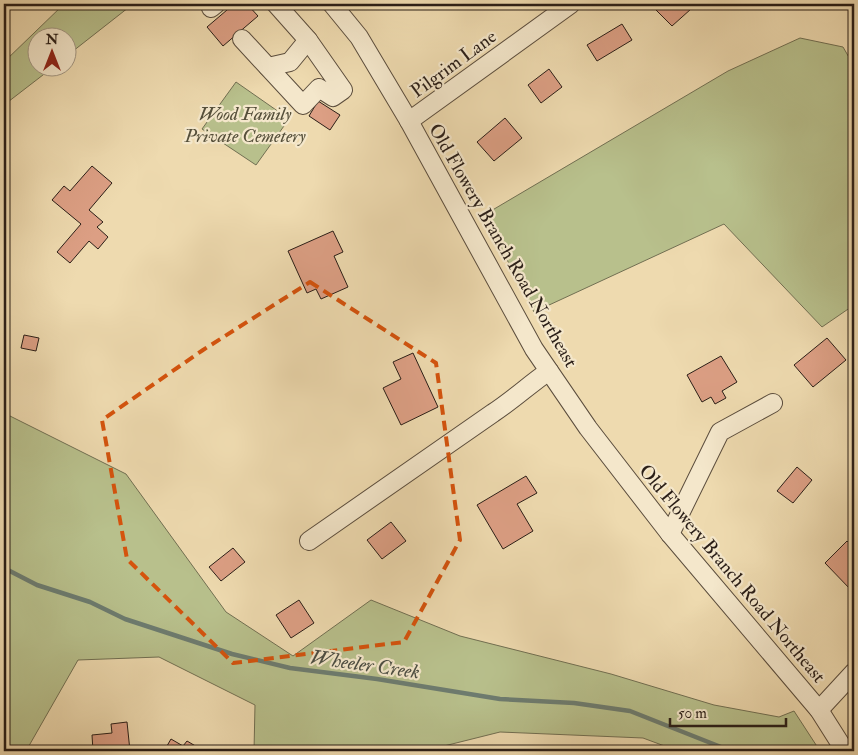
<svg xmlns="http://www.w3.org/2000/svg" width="858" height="755" font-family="'IM FELL Double Pica',serif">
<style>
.green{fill:#b8c08c;stroke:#716f52}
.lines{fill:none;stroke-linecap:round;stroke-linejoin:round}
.stream{stroke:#6d7c70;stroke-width:4.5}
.building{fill:#dc9f84;stroke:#2a1e17}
.minor-casing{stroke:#5b4d3d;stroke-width:20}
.minor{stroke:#f4e7cb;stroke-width:18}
.marked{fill:none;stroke:#d5530d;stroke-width:4;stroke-dasharray:10 6;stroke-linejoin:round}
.labels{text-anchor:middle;stroke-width:4.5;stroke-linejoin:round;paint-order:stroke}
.street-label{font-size:19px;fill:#2a1e17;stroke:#f4e7cb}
.park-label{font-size:19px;font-style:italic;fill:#554f3a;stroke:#f4e7cb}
.water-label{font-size:20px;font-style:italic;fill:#4b4d43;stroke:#f4e7cb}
</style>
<rect width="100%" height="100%" fill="#eedaaf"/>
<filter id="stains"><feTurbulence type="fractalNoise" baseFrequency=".004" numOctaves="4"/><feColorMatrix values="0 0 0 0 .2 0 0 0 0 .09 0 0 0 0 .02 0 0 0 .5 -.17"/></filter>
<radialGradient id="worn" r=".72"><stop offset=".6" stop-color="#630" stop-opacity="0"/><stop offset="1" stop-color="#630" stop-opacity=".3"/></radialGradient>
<g class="green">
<polygon points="64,4 133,4 68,55 68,38 38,38 38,68 52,68 4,105 4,62"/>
<polygon points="800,38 843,47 854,66 854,305 822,327 724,224 534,312 484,215 728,71"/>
<polygon points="236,82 289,119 256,165 202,129"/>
<polygon points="4,413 126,474 226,612 293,656 371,600 460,636 611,674 714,705 779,717 794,711 820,751 678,751 643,738 500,732 424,751 254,751 255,705 159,657 78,660 26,751 4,751"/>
</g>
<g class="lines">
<polyline class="stream" points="4,568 37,585 90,602 125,619 232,654 290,668 377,679 500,699 574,703 630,711 731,751"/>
</g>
<g class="building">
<polygon points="234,4 247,4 258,16 223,46 207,27"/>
<polygon points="650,4 686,4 691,9 672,26"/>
<polygon points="622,24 632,40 597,61 587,45"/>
<polygon points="549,69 562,87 541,103 528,85"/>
<polygon points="318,101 340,115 330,130 309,116"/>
<polygon points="505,118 522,138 494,161 477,142"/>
<polygon points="92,166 112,183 89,210 103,222 97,227 108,237 98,249 89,241 70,263 57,252 81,224 52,200 64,186 70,191"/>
<polygon points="333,231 343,252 334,256 348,287 321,299 316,289 307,293 288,251"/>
<polygon points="24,335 39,338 36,351 21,348"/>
<polygon points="827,338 846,360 813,387 794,365"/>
<polygon points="413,353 438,407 401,425 383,388 401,379 393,362"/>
<polygon points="721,356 737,382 722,391 726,398 715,404 711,397 702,402 687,375"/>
<polygon points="797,467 812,480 793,503 777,491"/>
<polygon points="526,476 537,493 517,504 533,531 503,549 477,505"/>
<polygon points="391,522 406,541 382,559 367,540"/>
<polygon points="847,541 853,547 854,546 854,587 851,590 825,563"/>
<polygon points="233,548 245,562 221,581 209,567"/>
<polygon points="299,600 314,623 291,638 276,615"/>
<polygon points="127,722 130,751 93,751 92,735 112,733 111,724"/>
<polygon points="171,739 183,746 187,741 204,751 164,751"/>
</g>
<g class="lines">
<g class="minor-casing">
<g id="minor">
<polyline points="332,4 359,37 409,121 534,349 588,428 670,534 819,710 845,751"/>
<polyline points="211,8 216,4"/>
<polyline points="242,39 303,105 319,88 333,97 343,90 308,40 276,4"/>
<polyline points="268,67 290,62 308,40"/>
<polyline points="409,121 571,4"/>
<polyline points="670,534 720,432 773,403"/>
<path d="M309,541l184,-128c20,-13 37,-29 56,-42"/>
<polyline points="819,710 854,672"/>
</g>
</g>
<use href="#minor" class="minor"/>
</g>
<path class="marked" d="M310,282l126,81 24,177 -56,102 -171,21 -106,-104 -25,-139 101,-70z"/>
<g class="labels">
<g class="street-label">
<text transform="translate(453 63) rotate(-36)" y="7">Pilgrim Lane</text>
<text transform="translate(504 245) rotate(60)" y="7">Old Flowery Branch Road Northeast</text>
<text transform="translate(733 573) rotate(50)" y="7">Old Flowery Branch Road Northeast</text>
</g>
<g class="park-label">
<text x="245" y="120">Wood Family<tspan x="245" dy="22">Private Cemetery</tspan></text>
</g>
<g class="water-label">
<text transform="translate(365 664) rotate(8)" y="7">Wheeler Creek</text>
</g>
</g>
<rect width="858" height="755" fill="none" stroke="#eedaaf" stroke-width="20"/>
<rect x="5" y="5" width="848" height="745" fill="none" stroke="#2a1e17" stroke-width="2.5"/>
<rect x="10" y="10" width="838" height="735" fill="none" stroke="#2a1e17"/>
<g transform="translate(52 52)"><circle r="24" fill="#f4e7cb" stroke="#a39783"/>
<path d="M0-4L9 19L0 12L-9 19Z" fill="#8f2418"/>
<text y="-8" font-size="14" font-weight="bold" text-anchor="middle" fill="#2a1e17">N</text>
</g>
<path d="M670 718v8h116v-8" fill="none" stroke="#2a1e17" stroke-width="2.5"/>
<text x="678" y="718" font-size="15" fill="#2a1e17" stroke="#f4e7cb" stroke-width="4" paint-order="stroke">50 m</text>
<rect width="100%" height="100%" filter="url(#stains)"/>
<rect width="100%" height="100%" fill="url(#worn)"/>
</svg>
